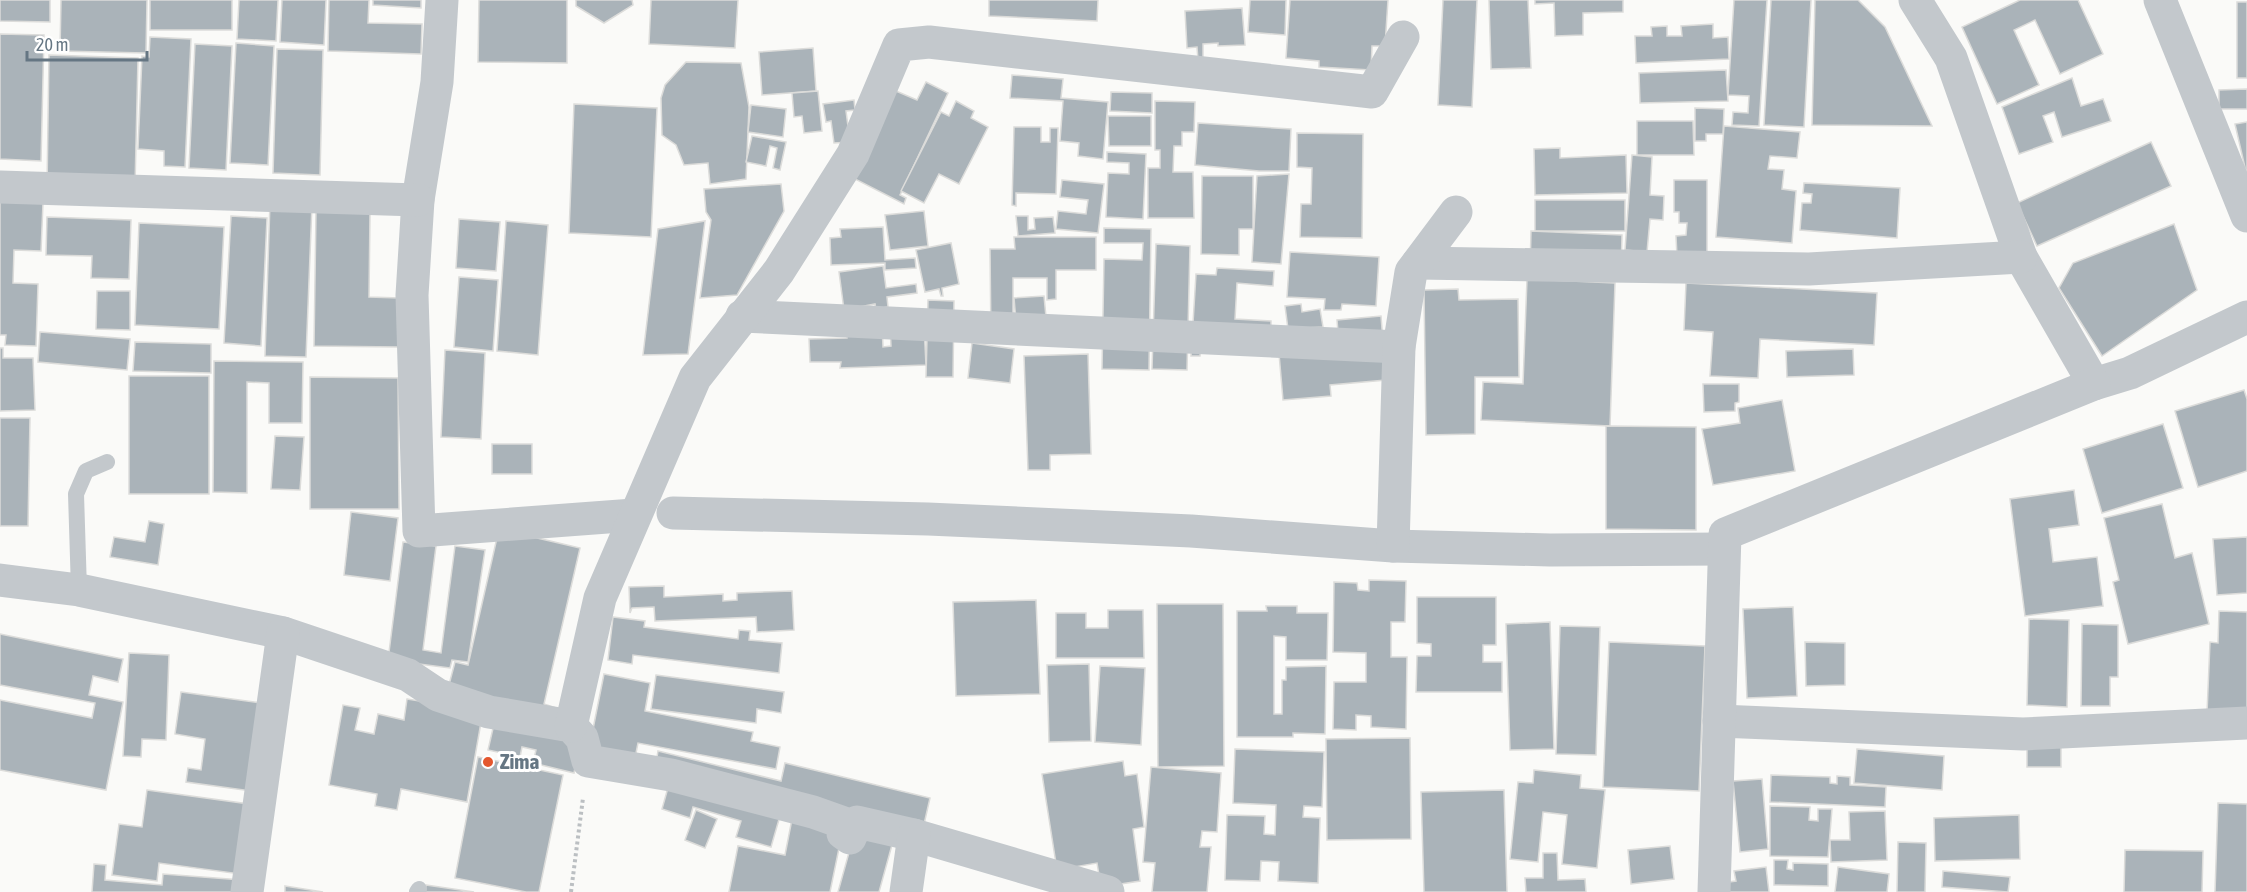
<svg xmlns="http://www.w3.org/2000/svg" width="2247" height="892" font-family="'Asap Condensed',sans-serif">
<style>
.building{fill:#aab3b9;stroke:#dcdcda;stroke-width:1.5}
.lines{fill:none;stroke-linecap:round;stroke-linejoin:round}
.path{stroke:#bbbfc2;stroke-width:4;stroke-dasharray:3 3;stroke-linecap:butt}
.service{stroke:#c3c8cc;stroke-width:16}
.minor{stroke:#c3c8cc;stroke-width:33}
.poi-dot{fill:#e4572e;stroke:#fff;stroke-width:2}
.labels{text-anchor:middle;stroke-width:6;stroke-linejoin:round;paint-order:stroke}
.poi-label{font-size:21px;font-weight:bold;fill:#657683;stroke:#fff;text-anchor:start}
</style>
<rect width="100%" height="100%" fill="#fafaf8"/>
<g class="building">
<polygon points="0,0 50,0 50,22 0,21"/>
<polygon points="61,0 147,0 146,53 60,51"/>
<rect x="150" y="0" width="82" height="30"/>
<polygon points="239,0 278,0 276,41 237,39"/>
<polygon points="282,0 326,0 324,45 280,42"/>
<polygon points="329,0 369,0 368,23 422,24 421,54 328,51"/>
<polygon points="373,0 421,0 421,8 373,5"/>
<polygon points="479,0 567,0 567,63 478,62"/>
<polygon points="576,0 632,0 633,5 604,23 576,6"/>
<polygon points="651,0 738,0 735,48 649,44"/>
<polygon points="989,0 1098,0 1097,21 989,16"/>
<polygon points="1250,0 1286,0 1285,35 1248,32"/>
<polygon points="1290,0 1388,0 1385,46 1372,46 1371,70 1319,67 1319,61 1286,58"/>
<polygon points="1443,0 1477,0 1472,107 1438,105"/>
<polygon points="1489,0 1528,0 1531,68 1491,69"/>
<polygon points="1535,0 1623,0 1623,12 1583,13 1583,35 1555,36 1554,3 1535,4"/>
<polygon points="1734,0 1767,0 1759,126 1732,125 1733,112 1748,113 1749,96 1728,95"/>
<polygon points="1771,0 1811,0 1804,127 1764,125"/>
<polygon points="1815,0 1858,0 1885,27 1932,126 1812,125"/>
<polygon points="2020,0 2078,0 2103,54 2060,74 2035,20 2014,30 2039,85 1997,104 1962,27"/>
<rect x="2237" y="2" width="10" height="76"/>
<polygon points="1242,8 1245,45 1218,46 1218,43 1203,44 1203,60 1198,60 1197,47 1187,48 1185,11"/>
<polygon points="1713,24 1713,38 1728,37 1729,59 1636,63 1635,36 1652,36 1651,27 1667,26 1667,36 1682,36 1681,26"/>
<polygon points="0,34 44,35 41,161 0,159"/>
<polygon points="150,37 191,39 185,167 164,166 164,151 138,149 142,56 149,57"/>
<polygon points="236,43 274,46 268,165 230,163"/>
<polygon points="195,44 232,46 226,170 189,168"/>
<polygon points="813,48 816,91 762,95 759,52"/>
<polygon points="277,49 323,50 320,175 273,173"/>
<polygon points="49,55 138,58 135,186 47,187"/>
<polygon points="686,62 741,63 749,107 746,179 710,184 708,163 684,165 676,145 662,135 661,98 665,85"/>
<polygon points="1726,70 1728,101 1640,103 1639,73"/>
<polygon points="1012,75 1063,79 1061,98 1108,102 1103,159 1078,156 1079,143 1060,141 1063,101 1010,98"/>
<polygon points="2072,78 2081,106 2103,99 2111,121 2062,137 2054,112 2043,116 2053,142 2019,154 2002,107"/>
<polygon points="926,82 948,93 900,195 906,198 904,204 855,179 896,91 917,100"/>
<polygon points="2247,89 2247,109 2219,109 2219,90"/>
<polygon points="818,91 822,131 804,133 802,116 794,117 792,93"/>
<polygon points="1111,92 1152,93 1152,113 1110,111"/>
<polygon points="854,100 855,110 846,111 850,142 834,143 831,121 826,122 823,104"/>
<polygon points="956,101 974,111 971,118 988,127 959,184 939,174 924,203 901,191 941,112 949,116"/>
<polygon points="1155,101 1195,102 1194,132 1182,132 1182,146 1174,146 1173,172 1193,172 1194,218 1148,218 1148,168 1160,168 1160,150 1155,150"/>
<polygon points="574,104 657,108 651,237 569,233"/>
<polygon points="751,105 786,109 783,137 748,132"/>
<polygon points="1695,108 1724,109 1723,134 1706,134 1706,141 1695,141"/>
<polygon points="1108,116 1151,116 1151,146 1109,146"/>
<polygon points="1637,121 1693,121 1694,155 1637,155"/>
<polygon points="2247,122 2247,172 2246,172 2235,124"/>
<polygon points="1198,123 1291,129 1289,171 1259,171 1195,165"/>
<polygon points="1724,126 1800,132 1797,158 1770,156 1768,169 1784,170 1782,189 1796,191 1792,243 1716,237"/>
<polygon points="1014,127 1041,127 1041,142 1050,142 1050,128 1058,128 1056,194 1016,193 1016,206 1012,205"/>
<polygon points="1297,133 1363,134 1362,238 1300,237 1301,204 1311,204 1312,168 1297,167"/>
<polygon points="752,136 786,142 780,170 773,168 777,148 770,146 766,166 746,162"/>
<polygon points="2151,142 2171,186 2037,246 2017,203"/>
<polygon points="1560,148 1560,158 1626,155 1627,193 1535,195 1534,149"/>
<polygon points="1107,152 1146,154 1143,219 1106,217 1108,173 1129,174 1129,163 1107,162"/>
<polygon points="1632,155 1652,157 1650,195 1664,196 1663,220 1650,219 1647,252 1625,250"/>
<polygon points="1289,174 1281,264 1252,262 1257,176"/>
<polygon points="1202,176 1253,176 1253,229 1239,229 1239,255 1201,254"/>
<polygon points="1062,180 1104,184 1098,233 1056,229 1058,211 1086,214 1088,200 1060,197"/>
<polygon points="1674,180 1707,180 1707,258 1677,257 1676,236 1686,235 1687,223 1679,223 1679,212 1674,212"/>
<polygon points="1804,183 1900,188 1897,238 1800,230 1802,203 1811,203 1812,194 1803,193"/>
<polygon points="781,184 784,211 737,295 700,298 711,220 706,212 704,189"/>
<rect x="1535" y="200" width="90" height="31"/>
<polygon points="0,201 43,203 41,251 14,250 13,283 38,284 36,346 5,345 6,335 0,335"/>
<polygon points="270,202 312,204 306,357 265,356"/>
<polygon points="924,211 928,246 890,250 885,215"/>
<polygon points="316,212 370,213 369,297 400,298 399,347 314,346"/>
<polygon points="231,216 267,218 261,346 224,343"/>
<polygon points="1016,216 1028,216 1028,230 1035,229 1034,218 1053,217 1055,233 1018,236"/>
<polygon points="47,217 131,220 129,279 91,278 92,256 46,255"/>
<polygon points="459,219 500,222 496,271 456,268"/>
<polygon points="506,221 548,225 538,355 497,351"/>
<polygon points="705,221 688,354 643,355 658,229"/>
<polygon points="139,223 224,227 219,329 135,325"/>
<polygon points="2174,224 2197,290 2102,356 2059,288 2073,263"/>
<polygon points="883,227 885,260 915,258 916,268 885,270 885,263 831,265 830,238 841,237 840,229"/>
<polygon points="1104,228 1151,229 1149,370 1102,369 1104,259 1142,260 1143,243 1104,243"/>
<polygon points="1531,231 1622,235 1621,273 1530,272"/>
<polygon points="1014,237 1096,237 1096,270 1056,270 1056,299 1047,300 1047,278 1013,278 1013,340 991,340 990,249 1015,249"/>
<polygon points="951,243 959,284 942,288 943,296 941,296 939,289 925,292 916,250"/>
<polygon points="1156,244 1190,246 1187,370 1152,369"/>
<polygon points="1290,252 1379,257 1376,306 1342,304 1341,310 1324,310 1325,299 1287,297"/>
<polygon points="883,266 886,288 916,284 917,293 887,297 888,307 876,309 875,304 844,310 839,272"/>
<polygon points="1217,268 1274,271 1273,286 1237,283 1235,319 1271,321 1271,345 1201,342 1200,356 1191,356 1196,274 1216,275"/>
<polygon points="459,277 498,280 493,351 454,347"/>
<polygon points="1527,279 1615,283 1610,426 1481,420 1483,382 1523,384"/>
<polygon points="1686,283 1877,293 1874,345 1760,339 1758,378 1710,376 1713,332 1684,330"/>
<polygon points="1458,289 1459,300 1518,299 1519,377 1475,377 1475,434 1426,435 1424,290"/>
<polygon points="97,291 130,291 130,330 96,329"/>
<polygon points="1044,296 1046,317 1017,333 1014,298"/>
<polygon points="928,300 954,301 953,377 926,377"/>
<polygon points="1301,304 1302,312 1320,309 1323,327 1288,329 1285,306"/>
<polygon points="1381,316 1386,380 1330,385 1331,396 1283,400 1278,342 1340,357 1337,320"/>
<polygon points="882,325 883,347 891,346 890,326 924,325 926,365 840,368 841,362 810,362 809,339 847,338 847,326"/>
<polygon points="40,332 130,339 127,370 38,362"/>
<polygon points="135,342 211,344 211,373 133,371"/>
<polygon points="972,343 1014,349 1010,383 968,378"/>
<polygon points="0,348 3,348 3,358 33,358 35,410 0,411"/>
<polygon points="1853,349 1854,375 1787,377 1786,351"/>
<polygon points="445,350 485,353 481,439 441,437"/>
<polygon points="1088,354 1091,454 1050,455 1050,470 1028,470 1024,356"/>
<polygon points="214,361 303,362 302,423 269,423 269,383 247,382 247,493 213,492"/>
<rect x="129" y="376" width="80" height="118"/>
<polygon points="310,377 398,378 399,509 310,509"/>
<polygon points="1703,384 1739,384 1739,402 1735,403 1735,411 1704,412"/>
<polygon points="2244,390 2247,399 2247,471 2198,487 2175,411"/>
<polygon points="1782,400 1795,471 1713,485 1702,429 1740,423 1738,408"/>
<polygon points="0,418 30,418 28,526 0,526"/>
<polygon points="2163,424 2183,488 2102,513 2083,449"/>
<polygon points="1606,426 1696,427 1696,530 1606,529"/>
<polygon points="275,436 304,437 300,490 271,489"/>
<rect x="492" y="444" width="40" height="30"/>
<polygon points="2074,490 2079,525 2049,529 2053,562 2097,557 2103,606 2025,616 2010,499"/>
<polygon points="2162,504 2175,558 2192,553 2209,624 2128,644 2113,582 2119,580 2104,518"/>
<polygon points="351,512 398,518 390,581 344,575"/>
<polygon points="149,521 164,524 158,565 110,557 114,537 145,542"/>
<polygon points="499,529 580,548 544,704 556,708 446,696 455,662 468,665"/>
<polygon points="2247,537 2247,593 2217,595 2213,539"/>
<polygon points="403,542 436,546 423,650 441,653 455,546 485,550 468,662 452,660 450,668 388,660"/>
<polygon points="1369,580 1406,581 1405,622 1391,622 1391,657 1407,657 1406,729 1371,727 1371,716 1356,715 1356,730 1333,729 1334,682 1366,682 1366,653 1333,652 1334,582 1357,583 1358,590 1369,591"/>
<polygon points="664,586 664,597 723,594 723,601 737,600 737,593 792,591 794,630 757,632 756,617 655,621 654,607 632,608 630,613 629,587"/>
<polygon points="1417,597 1496,597 1496,645 1483,645 1483,662 1502,662 1502,692 1416,692 1417,656 1431,656 1431,644 1417,643"/>
<polygon points="1036,600 1040,694 956,696 953,602"/>
<polygon points="1157,604 1223,604 1224,766 1158,767"/>
<polygon points="1266,606 1297,606 1297,613 1328,613 1327,660 1286,660 1286,637 1274,636 1274,714 1282,714 1282,680 1286,680 1286,667 1326,666 1325,734 1293,733 1293,737 1237,737 1237,611 1267,611"/>
<polygon points="1793,607 1797,696 1747,698 1743,609"/>
<polygon points="1108,610 1143,610 1144,658 1056,658 1056,613 1086,613 1086,628 1108,628"/>
<polygon points="2219,611 2247,612 2247,714 2207,713 2210,642 2218,643"/>
<polygon points="613,617 645,621 644,627 738,639 739,630 750,631 749,640 782,643 779,673 633,655 632,664 608,660"/>
<polygon points="2029,619 2069,620 2067,707 2027,705"/>
<polygon points="1550,622 1554,749 1510,750 1506,624"/>
<polygon points="2082,624 2118,625 2118,677 2110,677 2110,706 2081,706"/>
<polygon points="1560,626 1600,627 1596,755 1556,754"/>
<polygon points="0,634 123,659 118,682 93,676 89,695 123,702 106,790 0,770 0,700 92,718 95,703 0,685"/>
<polygon points="1609,642 1705,646 1699,791 1603,787"/>
<polygon points="1805,642 1845,643 1845,685 1806,686"/>
<polygon points="129,653 169,655 166,740 142,739 141,757 123,756"/>
<polygon points="1089,664 1091,741 1049,742 1047,665"/>
<polygon points="1100,666 1145,668 1141,745 1095,742"/>
<polygon points="604,674 650,683 645,711 753,732 751,741 780,747 776,769 638,743 635,758 589,749"/>
<polygon points="656,675 784,692 781,713 757,709 756,723 651,709"/>
<polygon points="181,692 262,703 251,791 186,782 188,768 201,770 205,739 175,734"/>
<polygon points="407,699 483,711 467,802 401,789 397,810 375,806 377,794 329,785 343,705 360,708 355,730 374,734 378,714 404,720"/>
<polygon points="494,724 580,744 574,773 533,763 536,750 522,747 520,757 488,750"/>
<polygon points="1410,738 1411,839 1327,840 1326,739"/>
<rect x="2027" y="743" width="34" height="24"/>
<polygon points="1235,749 1324,752 1322,807 1304,806 1303,817 1320,818 1318,883 1278,881 1279,862 1261,861 1260,881 1225,880 1227,815 1265,816 1264,834 1275,835 1276,805 1233,803"/>
<polygon points="1857,749 1944,756 1942,790 1854,783"/>
<polygon points="658,751 781,781 785,763 930,798 922,833 655,770"/>
<polygon points="478,757 563,775 539,892 526,892 455,878"/>
<polygon points="1123,761 1125,776 1137,774 1144,827 1133,829 1140,881 1101,887 1097,863 1057,870 1042,774"/>
<polygon points="1151,767 1221,773 1217,832 1202,831 1200,847 1211,847 1207,892 1152,892 1155,863 1143,862"/>
<polygon points="1534,770 1581,775 1580,788 1605,790 1597,868 1562,864 1567,815 1543,812 1538,862 1510,859 1518,782 1533,783"/>
<polygon points="1771,775 1830,777 1830,783 1837,784 1837,776 1850,777 1850,785 1886,787 1885,807 1770,802"/>
<polygon points="671,777 782,809 771,847 736,837 741,821 693,807 690,818 662,809"/>
<polygon points="1762,779 1768,849 1740,852 1733,781"/>
<polygon points="147,790 249,804 240,874 159,863 157,881 112,875 119,824 142,827"/>
<polygon points="1504,790 1507,892 1424,892 1421,792"/>
<polygon points="2218,803 2247,804 2247,892 2215,892"/>
<polygon points="1770,806 1810,807 1809,820 1818,821 1818,809 1832,809 1828,857 1770,856"/>
<polygon points="696,810 717,819 705,848 685,840"/>
<polygon points="1885,811 1887,860 1831,862 1830,840 1850,840 1849,812"/>
<polygon points="793,814 844,824 830,892 729,892 738,846 785,855"/>
<polygon points="2019,815 2020,859 1935,861 1934,818"/>
<polygon points="857,824 895,834 879,892 838,892"/>
<polygon points="1898,842 1926,843 1925,892 1897,892"/>
<polygon points="1670,846 1674,879 1631,884 1628,850"/>
<polygon points="2125,850 2203,851 2202,892 2124,892"/>
<polygon points="1543,853 1557,853 1558,880 1585,879 1586,892 1526,892 1525,878 1543,878"/>
<polygon points="1774,860 1788,860 1787,869 1793,870 1793,863 1828,864 1828,886 1774,885"/>
<polygon points="94,864 106,865 105,880 162,885 163,874 242,880 241,892 92,892"/>
<polygon points="1766,867 1769,892 1722,892 1721,883 1736,881 1734,871"/>
<polygon points="1838,867 1889,874 1887,892 1835,892"/>
<polygon points="1943,871 2010,877 2008,892 1942,887"/>
<polygon points="426,885 474,892 425,892"/>
<polygon points="285,886 323,892 285,892"/>
</g>
<g class="lines">
<polyline class="path" points="571,892 583,798"/>
<g class="service">
<polyline points="79,590 76,494 86,471 107,462"/>
<polyline points="417,892 419,889"/>
</g>
<g class="minor">
<polyline points="442,0 437,82 418,200 412,295 419,531 634,515"/>
<polyline points="1915,0 1951,58 2021,257 2094,384 2130,373 2247,317"/>
<polyline points="2160,0 2247,216"/>
<polyline points="0,187 418,200"/>
<polyline points="1418,263 1809,269 2021,257"/>
<polyline points="742,316 1399,347"/>
<polyline points="673,513 928,519 1191,531 1393,546 1550,550 1724,549"/>
<polyline points="1393,546 1399,347 1411,272 1456,212"/>
<polyline points="0,580 79,590 283,633 408,675 438,695 489,712 571,726 582,738 588,761 671,775 813,812 844,823 843,833 850,838 857,822 914,835 1108,892"/>
<polyline points="1719,721 2023,734 2247,723"/>
<polyline points="571,726 600,598 695,378 779,271 853,154 899,45 929,42 1372,92 1403,37"/>
<polyline points="247,892 283,633"/>
<polyline points="906,892 914,835"/>
<polyline points="1714,892 1725,534 2094,384"/>
</g>
</g>
<circle class="poi-dot" cx="488" cy="762" r="6"/>
<g class="labels">
<g class="poi-label">
<text x="500" y="769">Zima</text>
</g>
</g>
<path d="M27 51v9h120v-9" fill="none" stroke="#657683" stroke-width="3"/>
<text x="36" y="51" font-size="18" fill="#657683" stroke="#ffffff" stroke-width="4.5" paint-order="stroke">20 m</text>
</svg>
